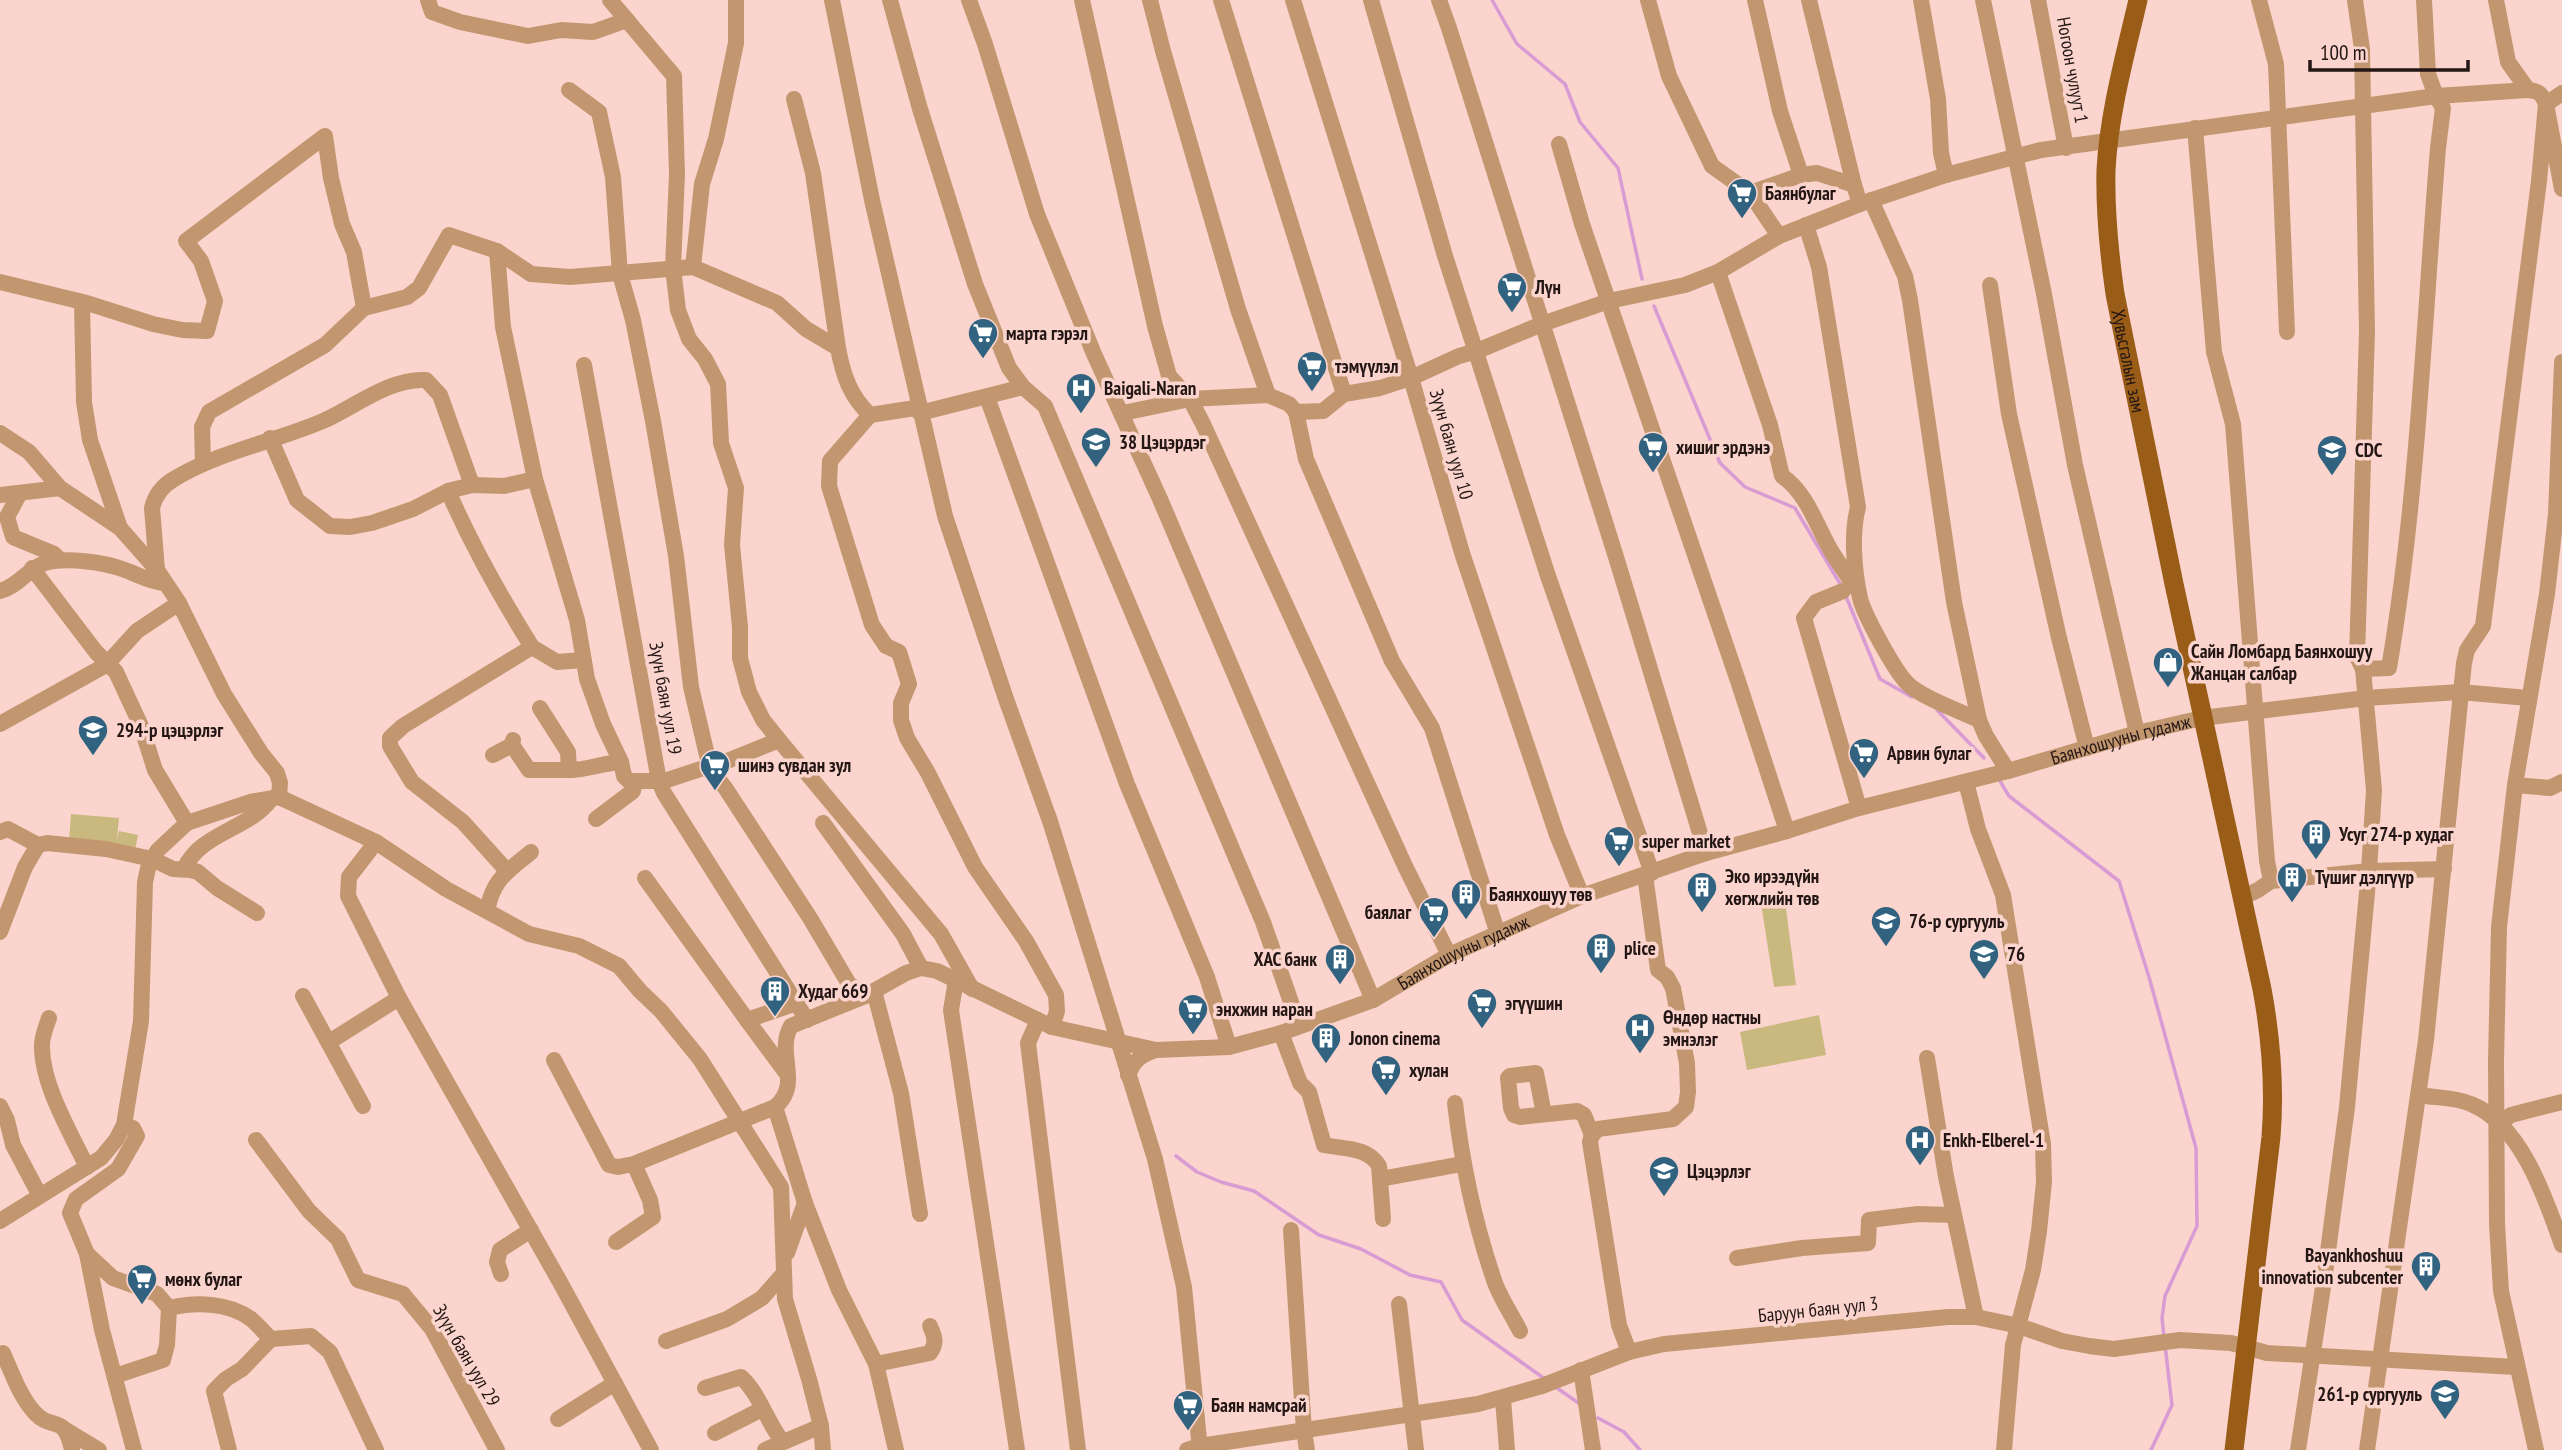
<svg xmlns="http://www.w3.org/2000/svg" width="2562" height="1450" font-family="'PT Sans Narrow',sans-serif">
<style>
.green{fill:#c9b97f}
.lines{fill:none;stroke-linecap:round;stroke-linejoin:round}
.stream{stroke:#d99bd3;stroke-width:3.5}
.minor{stroke:#c29770;stroke-width:16}
.major{stroke:#9a5d18;stroke-width:19}
.labels{text-anchor:middle;stroke-width:7;stroke-linejoin:round;paint-order:stroke}
.street-label{font-size:19px;fill:#231614;stroke:#fad4cd}
.poi-label{font-size:19px;font-weight:bold;fill:#231614;stroke:#fad4cd;text-anchor:start}
</style>
<rect width="100%" height="100%" fill="#fad4cd"/>
<g class="green">
<polygon points="71,814 119,818 117,840 119,831 138,835 135,850 69,842"/>
<polygon points="1785,901 1796,985 1774,987 1761,903"/>
<polygon points="1819,1015 1826,1055 1747,1070 1740,1032"/>
</g>
<g class="lines">
<g class="stream">
<polyline points="1492,0 1517,44 1565,84 1580,122 1618,168 1642,279"/>
<polyline points="1654,306 1720,463 1745,487 1795,508 1842,587"/>
<polyline points="1845,594 1880,679 1912,697"/>
<polyline points="1937,710 1984,758"/>
<polyline points="2000,781 2009,796 2119,881 2149,977 2196,1148 2197,1226 2165,1296 2162,1318 2164,1337"/>
<polyline points="1176,1156 1197,1172 1221,1182 1254,1191 1319,1235 1361,1249 1410,1275 1441,1282 1462,1320 1545,1379"/>
<polyline points="1554,1386 1580,1404"/>
<polyline points="1598,1418 1624,1432 1640,1450"/>
<polyline points="2151,1450 2172,1405 2165,1345"/>
</g>
<g class="minor">
<polyline points="428,0 432,12 460,22 528,36 561,30 593,32 627,20"/>
<polyline points="610,0 674,76 677,174 673,268 678,310 689,339 705,359 718,384 721,443 736,488 732,545 740,627 740,658 749,692 763,720 779,740 941,934 972,989"/>
<polyline points="832,0 872,200 945,516 1006,699 1050,821 1155,1159 1184,1287 1200,1450"/>
<polyline points="890,0 920,109 975,284 1009,368 1023,387 1045,406 1263,922 1299,1025"/>
<polyline points="969,0 985,44 1037,214 1094,354 1160,499 1373,1000"/>
<polyline points="1082,0 1155,326 1169,376 1190,399 1203,424 1405,866 1449,955"/>
<polyline points="1150,0 1163,51 1238,309 1268,395"/>
<polyline points="1221,0 1344,394"/>
<polyline points="1293,0 1411,378 1463,556 1557,835 1582,896"/>
<polyline points="1371,0 1445,256 1548,576 1652,873"/>
<polyline points="1439,0 1449,28 1616,557 1706,853"/>
<polyline points="1648,0 1669,76 1712,166 1750,193 1779,236"/>
<polyline points="1755,0 1780,111 1801,175"/>
<polyline points="1809,0 1854,185"/>
<polyline points="1921,0 1938,99 1941,153 1946,175"/>
<polyline points="1983,0 2044,294 2075,465 2137,733"/>
<polyline points="2038,0 2066,148"/>
<polyline points="2259,0 2276,64 2287,332"/>
<polyline points="2496,0 2508,62 2528,90"/>
<polyline points="569,90 599,112 613,177 620,274 633,320 653,421 676,556 691,687 710,768 726,789 810,918 849,984 865,996"/>
<polyline points="794,99 813,173 838,348"/>
<polyline points="2195,128 2214,352 2233,424 2267,861 2271,881"/>
<polyline points="1559,144 1582,224 1738,681 1787,831"/>
<path d="M1750,193l51,-18 16,-2 37,12 6,19 86,-29 95,-25 395,-54 92,-6c11,1 14,4 18,14l16,85"/>
<polyline points="1871,200 1905,276 1910,300 1954,602 1979,720 1986,736 2008,771"/>
<path d="M1806,225l13,42 39,240c-7,27 -4,64 2,91 4,17 35,73 47,85 13,14 53,28 72,37"/>
<polyline points="497,251 503,327 535,479 577,620 587,679 603,724 621,762 624,776 629,781 664,781 710,766"/>
<polyline points="693,267 702,184 716,139 736,43 736,0"/>
<path d="M1718,272l52,153 12,51c24,16 34,48 48,73 8,14 17,24 24,38"/>
<polyline points="0,282 87,303 153,324 182,330 207,331 215,301 201,261 186,241 325,136 331,178 342,224 354,252 364,308"/>
<polyline points="1990,285 2009,414 2059,638 2087,748"/>
<polyline points="82,303 84,402 90,440 120,528"/>
<polyline points="584,365 659,781 664,793 807,1020"/>
<polyline points="987,397 1127,784 1207,977 1229,1047"/>
<polyline points="1296,412 1306,459 1392,661 1432,728 1498,934"/>
<polyline points="1123,413 1190,399 1268,395 1289,404 1296,412 1323,411 1344,394 1380,388 1411,378 1459,356 1477,351 1542,324 1609,301 1685,285 1718,272 1779,236 1860,204"/>
<polyline points="870,415 830,461 829,486 872,625 886,646 899,652 909,684 901,703 901,720 907,738 928,773 975,867 1026,941 1056,995 1057,1011 1052,1027"/>
<polyline points="0,433 29,452 60,488 120,528 157,570 179,603 224,694 261,753 277,773 280,783 279,797"/>
<polyline points="270,438 297,500 330,526 350,527 372,523 413,509 448,491 472,485 504,486 535,479"/>
<path d="M203,463l-1,-36 7,-15 116,-67 39,-37 43,-11 12,-9 30,-53 48,16 34,23 39,3 123,-10 84,36 29,26 32,19c5,27 12,48 32,67l45,-7 5,5 103,-26"/>
<path d="M448,491c24,55 52,105 84,156"/>
<polyline points="20,493 7,517 13,537 54,554 60,560"/>
<polyline points="0,495 60,488"/>
<polyline points="32,568 96,652 116,672 141,726 155,770 187,823"/>
<path d="M157,570l-5,-62c3,-13 10,-22 22,-29 46,-28 100,-37 149,-58 32,-14 66,-43 103,-41l14,15 32,90"/>
<path d="M0,591c19,-5 27,-22 45,-28 21,-6 59,-1 80,7 14,5 25,12 40,13"/>
<polyline points="1843,591 1816,602 1804,618 1859,808"/>
<path d="M2363,669l26,-1c29,-171 35,-347 49,-520l5,-40 -7,-12 -8,-22 -4,-74"/>
<path d="M540,708l28,44 1,18c18,0 34,-7 52,-8"/>
<polyline points="0,724 106,665 137,631 179,603"/>
<polyline points="513,740 512,745 529,770 571,770"/>
<polyline points="493,755 512,745"/>
<polyline points="710,768 779,740"/>
<polyline points="1966,782 1978,829 2003,895 2043,1144 2044,1182 2039,1231 2033,1270 2013,1345 2004,1450"/>
<polyline points="2515,785 2550,788 2562,782"/>
<polyline points="596,819 633,791 635,781"/>
<polyline points="823,823 903,934 921,968"/>
<polyline points="0,832 8,829 38,845 47,843 106,849 152,859 173,869 191,870 198,872 217,888 257,913"/>
<polyline points="376,842 349,877 348,896 399,998 560,1282 651,1450"/>
<path d="M184,869c17,-37 65,-39 87,-70"/>
<polyline points="507,871 463,822 412,782 390,746 390,738 403,726 532,647 557,662 583,660"/>
<polyline points="645,878 747,1020 797,1003"/>
<polyline points="2243,897 2258,890 2271,881 2369,871 2374,790 2363,669 2357,657 2367,332 2362,49 2355,0"/>
<path d="M487,911c6,-32 20,-39 44,-59"/>
<polyline points="0,932 25,867 38,845"/>
<polyline points="956,980 951,1010 1017,1450"/>
<polyline points="874,991 901,1093 920,1214"/>
<polyline points="303,996 363,1106"/>
<path d="M49,1018c-3,9 -7,18 -7,27 -1,38 28,87 45,122"/>
<polyline points="747,1020 787,1074"/>
<polyline points="1038,1020 1028,1043 1078,1450"/>
<path d="M1281,1033l19,50 9,9 15,53c20,4 44,2 55,21l4,53"/>
<polyline points="329,1042 399,998"/>
<polyline points="1927,1058 1946,1177 1976,1317"/>
<path d="M554,1060l55,105 9,2 16,-3 141,-57c28,-23 0,-54 16,-81l74,-30 41,-23 15,-5 16,3 115,56 104,23"/>
<path id="s1" d="M1128,1075c6,-15 13,-20 28,-25l73,-3 52,-14 92,-33 76,-45 133,-59 124,-43 81,-22 72,-23 149,-37 129,-38 65,-15 164,-20 94,-6 68,6"/>
<path d="M2419,1095c17,3 36,2 52,9 50,20 75,95 91,141"/>
<path d="M1455,1103c7,61 20,122 40,180 6,16 17,32 25,48"/>
<polyline points="0,1106 7,1120 13,1145 40,1196"/>
<polyline points="775,1107 805,1203 839,1290 876,1364 896,1450"/>
<polyline points="1544,1114 1536,1073 1510,1076 1508,1078 1511,1108 1514,1115 1520,1117 1577,1111 1584,1115 1592,1135"/>
<polyline points="2500,1123 2511,1115 2562,1102"/>
<path d="M124,1125l9,3 4,8 -19,33 -42,30 -6,14 17,41 26,24 44,16 12,14c26,-6 59,-6 82,11 7,6 13,13 20,20l40,-3 19,16 46,98"/>
<polyline points="256,1140 309,1211 338,1239 358,1280 403,1294 432,1329 497,1450"/>
<polyline points="1380,1179 1462,1164"/>
<polyline points="0,1221 101,1158 116,1140 124,1125 141,1021 145,882 149,864 158,850 187,823 250,802 279,797 348,829 376,842 446,889 529,934 579,946 619,966 640,991 661,1011 700,1059 781,1187 785,1299 809,1379 821,1426 823,1450"/>
<polyline points="1291,1230 1304,1431 1307,1450"/>
<polyline points="616,1242 653,1217 650,1200 634,1164"/>
<polyline points="787,1253 805,1203"/>
<polyline points="87,1254 102,1330 134,1450"/>
<polyline points="1737,1258 1802,1248 1868,1243 1869,1220 1918,1214 1953,1215"/>
<polyline points="501,1274 497,1262 500,1250 531,1230"/>
<polyline points="1399,1304 1416,1450"/>
<polyline points="666,1341 727,1319 762,1298 784,1273"/>
<polyline points="1629,1352 1619,1325 1590,1142 1592,1135 1598,1129 1673,1119 1686,1107 1688,1092 1687,1063 1673,988 1667,977 1658,970 1645,875"/>
<path d="M3,1353c9,20 17,44 32,60 18,19 29,-1 37,37"/>
<path d="M876,1364l54,-11c7,-10 5,-16 0,-27"/>
<polyline points="1581,1370 1593,1450"/>
<polyline points="115,1376 163,1360 167,1345 169,1308"/>
<path d="M705,1388l36,-11c18,16 26,45 41,64"/>
<polyline points="1503,1399 1507,1450"/>
<polyline points="558,1419 615,1383"/>
<polyline points="66,1430 99,1450"/>
<polyline points="715,1433 762,1409"/>
<polyline points="229,1450 214,1391 226,1379 242,1369 271,1339"/>
<polyline points="765,1450 821,1426"/>
<polyline points="1187,1450 1200,1446 1478,1404 1542,1386 1629,1352 1664,1344 1948,1317 1976,1317 2019,1326 2062,1341 2089,1346 2114,1349 2180,1340 2231,1343 2267,1353 2516,1367"/>
<polyline points="2298,1450 2325,1274 2347,1107 2369,871 2444,869"/>
<polyline points="2367,1450 2426,1040 2464,663 2467,650 2483,626 2539,181 2546,104 2562,93"/>
<polyline points="2536,1450 2501,1291 2497,1224 2496,1061 2499,927 2515,785 2547,594 2556,514 2562,362"/>
</g>
<path class="major" id="s2" d="M2138,0c-13,56 -29,113 -32,170 -1,42 3,82 9,124l59,290 88,405c9,49 13,98 9,148l-37,313"/>
</g>
<defs>
<g id="supermarket-pin" transform="scale(1.575)"><path d="M0 17L-7.5 6A9.5 9.5 0 1 1 7.5 6Z" fill="#316381" stroke="#fad4cd"/><path d="M-6-5.5h2.5l.6 2H6L4.5 2H-2.5L-4.4-4H-6ZM-1.5 3.2a1.3 1.3 0 1 0 .1 0ZM3 3.2a1.3 1.3 0 1 0 .1 0Z" fill="#fff"/></g>
<g id="hospital-pin" transform="scale(1.575)"><path d="M0 17L-7.5 6A9.5 9.5 0 1 1 7.5 6Z" fill="#316381" stroke="#fad4cd"/><path d="M-5-5h3v3.5h4V-5h3V5h-3V1.5h-4V5h-3Z" fill="#fff"/></g>
<g id="school-pin" transform="scale(1.575)"><path d="M0 17L-7.5 6A9.5 9.5 0 1 1 7.5 6Z" fill="#316381" stroke="#fad4cd"/><path d="M0-5L7-2L0 1L-7-2ZM-4 1L0 2.5L4 1V4Q0 6-4 4Z" fill="#fff"/></g>
<g id="shop-pin" transform="scale(1.575)"><path d="M0 17L-7.5 6A9.5 9.5 0 1 1 7.5 6Z" fill="#316381" stroke="#fad4cd"/><path d="M-5-2.5h2.3a2.7 3.5 0 0 1 5.4 0H5L5.5 6h-11ZM-1.5-2.5h3a1.5 2.3 0 0 0-3 0Z" fill="#fff"/></g>
<g id="building-pin" transform="scale(1.575)"><path d="M0 17L-7.5 6A9.5 9.5 0 1 1 7.5 6Z" fill="#316381" stroke="#fad4cd"/><path d="M-4-6H4V6H1V3H-1V6H-4ZM-2.5-4.3h1.7v1.8h-1.7ZM.8-4.3h1.7v1.8H.8ZM-2.5-1h1.7V.8h-1.7ZM.8-1h1.7V.8H.8Z" fill="#fff"/></g>
</defs>
<g fill-rule="evenodd">
<use href="#supermarket-pin" x="1742" y="193"/>
<use href="#supermarket-pin" x="1512" y="287"/>
<use href="#supermarket-pin" x="983" y="333"/>
<use href="#supermarket-pin" x="1312" y="366"/>
<use href="#hospital-pin" x="1081" y="388"/>
<use href="#school-pin" x="1096" y="442"/>
<use href="#supermarket-pin" x="1653" y="447"/>
<use href="#school-pin" x="2332" y="450"/>
<use href="#shop-pin" x="2168" y="662"/>
<use href="#school-pin" x="93" y="730"/>
<use href="#supermarket-pin" x="1864" y="753"/>
<use href="#supermarket-pin" x="715" y="765"/>
<use href="#building-pin" x="2316" y="834"/>
<use href="#supermarket-pin" x="1619" y="841"/>
<use href="#building-pin" x="2292" y="877"/>
<use href="#building-pin" x="1702" y="887"/>
<use href="#building-pin" x="1466" y="894"/>
<use href="#supermarket-pin" x="1434" y="912"/>
<use href="#school-pin" x="1886" y="921"/>
<use href="#building-pin" x="1601" y="948"/>
<use href="#school-pin" x="1984" y="954"/>
<use href="#building-pin" x="1340" y="959"/>
<use href="#building-pin" x="775" y="991"/>
<use href="#supermarket-pin" x="1482" y="1003"/>
<use href="#supermarket-pin" x="1193" y="1009"/>
<use href="#hospital-pin" x="1640" y="1028"/>
<use href="#building-pin" x="1326" y="1038"/>
<use href="#supermarket-pin" x="1386" y="1070"/>
<use href="#hospital-pin" x="1920" y="1140"/>
<use href="#school-pin" x="1664" y="1171"/>
<use href="#building-pin" x="2426" y="1266"/>
<use href="#supermarket-pin" x="142" y="1279"/>
<use href="#school-pin" x="2445" y="1394"/>
<use href="#supermarket-pin" x="1188" y="1405"/>
</g>
<g class="labels">
<g class="street-label">
<text transform="translate(2073 70) rotate(80)" y="7">Ногоон чулуут 1</text>
<text dy="7" stroke="none"><textPath href="#s2" startOffset="366">Хувьсгалын зам</textPath></text>
<text transform="translate(1452 444) rotate(74)" y="7">Зүүн баян уул 10</text>
<text transform="translate(666 698) rotate(80)" y="7">Зүүн баян уул 19</text>
<text dy="7" stroke="none"><textPath href="#s1" startOffset="1059">Баянхошууны гудамж</textPath></text>
<text dy="7" stroke="none"><textPath href="#s1" startOffset="366">Баянхошууны гудамж</textPath></text>
<text transform="translate(1818 1309) rotate(-6)" y="7">Баруун баян уул 3</text>
<text transform="translate(467 1355) rotate(60)" y="7">Зүүн баян уул 29</text>
</g>
<g class="poi-label">
<text x="1765" y="200">Баянбулаг</text>
<text x="1535" y="294">Лүн</text>
<text x="1006" y="340">марта гэрэл</text>
<text x="1335" y="373">тэмүүлэл</text>
<text x="1104" y="395">Baigali-Naran</text>
<text x="1119" y="449">38 Цэцэрдэг</text>
<text x="1676" y="454">хишиг эрдэнэ</text>
<text x="2355" y="457">CDC</text>
<text x="2191" y="658">Сайн Ломбард Баянхошуу<tspan x="2191" dy="22">Жанцан салбар</tspan></text>
<text x="116" y="737">294-р цэцэрлэг</text>
<text x="1887" y="760">Арвин булаг</text>
<text x="738" y="772">шинэ сувдан зул</text>
<text x="2339" y="841">Усуг 274-р худаг</text>
<text x="1642" y="848">super market</text>
<text x="1725" y="883">Эко ирээдүйн<tspan x="1725" dy="22">хөгжлийн төв</tspan></text>
<text x="2315" y="884">Түшиг дэлгүүр</text>
<text x="1489" y="901">Баянхошуу төв</text>
<text x="1411" y="919" text-anchor="end">баялаг</text>
<text x="1909" y="928">76-р сургууль</text>
<text x="1624" y="955">plice</text>
<text x="2007" y="961">76</text>
<text x="1317" y="966" text-anchor="end">ХАС банк</text>
<text x="798" y="998">Худаг 669</text>
<text x="1505" y="1010">эгүүшин</text>
<text x="1216" y="1016">энхжин наран</text>
<text x="1663" y="1024">Өндөр настны<tspan x="1663" dy="22">эмнэлэг</tspan></text>
<text x="1349" y="1045">Jonon cinema</text>
<text x="1409" y="1077">хулан</text>
<text x="1943" y="1147">Enkh-Elberel-1</text>
<text x="1687" y="1178">Цэцэрлэг</text>
<text x="2403" y="1262" text-anchor="end">Bayankhoshuu<tspan x="2403" dy="22">innovation subcenter</tspan></text>
<text x="165" y="1286">мөнх булаг</text>
<text x="2422" y="1401" text-anchor="end">261-р сургууль</text>
<text x="1211" y="1412">Баян намсрай</text>
</g>
</g>
<path d="M2310 60v10h158v-10" fill="none" stroke="#231614" stroke-width="3.5"/>
<text x="2320" y="60" font-size="21" fill="#231614" stroke="#fad4cd" stroke-width="5" paint-order="stroke">100 m</text>
</svg>
